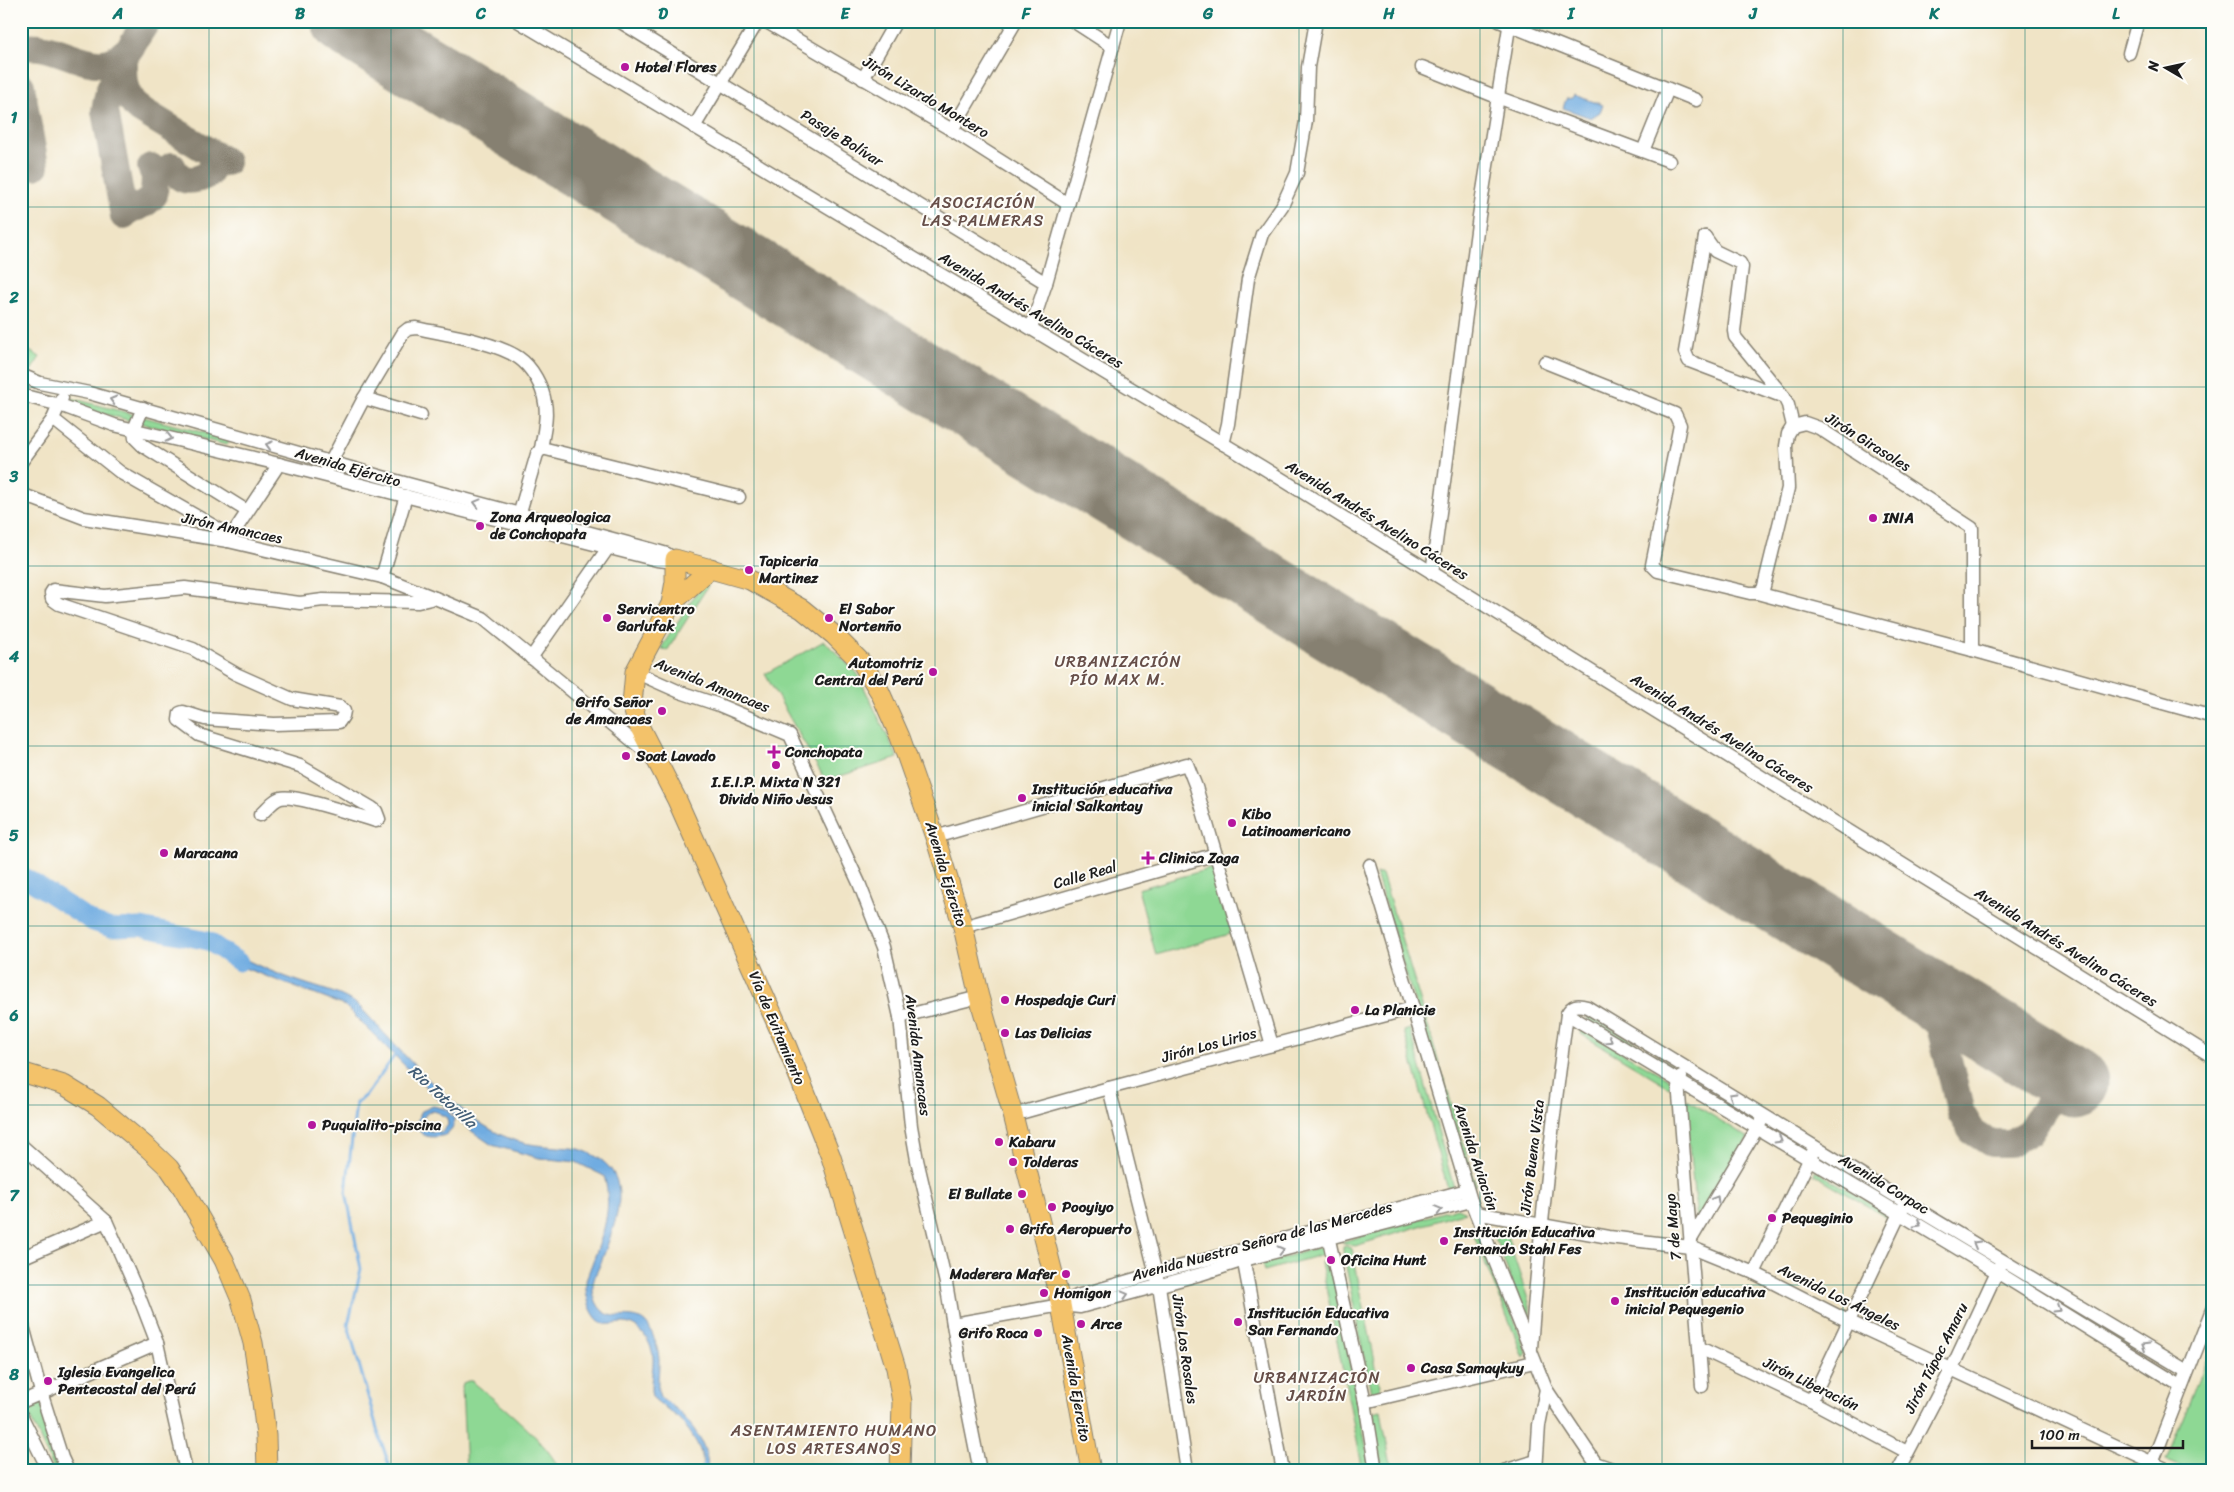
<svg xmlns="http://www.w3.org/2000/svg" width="2234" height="1492" font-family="Sriracha,sans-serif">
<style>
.green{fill:#8ed894;stroke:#557a58}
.water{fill:#70ace1;stroke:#46647e;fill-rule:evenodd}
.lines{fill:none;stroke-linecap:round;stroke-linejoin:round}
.stream{stroke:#70ace1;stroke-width:3}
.river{stroke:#70ace1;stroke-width:19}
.taxiway{stroke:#868071;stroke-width:28}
.runway{stroke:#868071;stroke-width:69}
.minor-casing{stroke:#868071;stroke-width:15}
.highway-casing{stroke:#868071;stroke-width:21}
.minor{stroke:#fff;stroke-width:12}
.highway{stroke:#f3c26a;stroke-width:19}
.oneway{stroke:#999}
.grid{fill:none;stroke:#0f766e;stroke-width:1;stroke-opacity:0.55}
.poi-dot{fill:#b5179e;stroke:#fdfcf7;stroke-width:2}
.labels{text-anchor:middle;stroke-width:4;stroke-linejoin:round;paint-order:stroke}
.poi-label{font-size:15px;font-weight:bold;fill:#1c1c1c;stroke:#fdfcf7;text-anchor:start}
.street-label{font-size:15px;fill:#1c1c1c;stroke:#fdfcf7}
.neighbourhood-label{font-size:16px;letter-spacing:1px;fill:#664e48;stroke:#fdfcf7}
.water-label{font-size:16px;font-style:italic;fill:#425d75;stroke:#fdfcf7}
.neatline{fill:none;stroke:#0f766e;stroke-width:2}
.grid-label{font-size:16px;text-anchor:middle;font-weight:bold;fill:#0f766e}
</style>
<rect width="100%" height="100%" fill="#fdfcf7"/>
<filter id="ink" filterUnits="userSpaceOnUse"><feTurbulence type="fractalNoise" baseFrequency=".02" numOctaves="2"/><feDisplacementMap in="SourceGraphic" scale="10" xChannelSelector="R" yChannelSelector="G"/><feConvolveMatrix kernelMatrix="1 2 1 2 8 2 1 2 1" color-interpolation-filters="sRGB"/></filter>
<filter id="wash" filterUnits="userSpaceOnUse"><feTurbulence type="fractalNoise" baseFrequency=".0096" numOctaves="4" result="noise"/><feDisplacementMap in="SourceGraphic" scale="20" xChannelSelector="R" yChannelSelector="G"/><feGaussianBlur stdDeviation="1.12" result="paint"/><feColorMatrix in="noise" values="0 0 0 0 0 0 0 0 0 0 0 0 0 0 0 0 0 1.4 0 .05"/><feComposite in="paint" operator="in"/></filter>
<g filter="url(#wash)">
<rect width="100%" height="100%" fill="#f0e4c6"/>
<g class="green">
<polygon points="21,346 40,357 30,372 21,369"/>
<polygon points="67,397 228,439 229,443 226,445 65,404"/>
<polygon points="707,580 708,586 667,651 661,648 700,587"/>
<polygon points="824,641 857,673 898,758 824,781 825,780 765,674"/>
<polygon points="1216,867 1234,933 1156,955 1138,889"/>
<polygon points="1376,874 1382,874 1476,1185 1470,1187"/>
<polygon points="1589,1014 1676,1068 1674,1071 1587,1020"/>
<polygon points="1410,1029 1456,1195 1450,1197 1404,1031"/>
<polygon points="1582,1030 1673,1081 1672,1085 1669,1087 1581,1034"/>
<polygon points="1687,1100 1749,1138 1698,1229 1688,1137"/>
<polygon points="1815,1170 1890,1215 1887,1218 1814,1174"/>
<polygon points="1457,1208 1466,1212 1355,1246 1341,1242"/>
<polygon points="1477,1224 1527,1353 1524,1358 1470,1226"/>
<polygon points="1504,1227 1530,1305 1530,1329 1492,1230"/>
<polygon points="1326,1245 1328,1253 1264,1271 1262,1264"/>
<polygon points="1346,1246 1352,1249 1381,1391 1371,1393 1343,1251 1343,1247"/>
<polygon points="1330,1260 1371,1471 1363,1471 1321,1262"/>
<polygon points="2014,1274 2171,1368 2168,1370 2014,1278"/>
<polygon points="2213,1343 2213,1471 2194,1471 2166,1460"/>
<path d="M468,1381h4c21,18 81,64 87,90h-93l-4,-84 1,-4z"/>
<polygon points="38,1401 41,1403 47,1433 64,1471 55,1471 27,1411 28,1403"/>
<polygon points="1381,1411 1392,1471 1383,1471 1372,1413"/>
</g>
<g class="water">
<polygon points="1574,95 1603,105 1600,112 1591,118 1563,108 1566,99 1572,98"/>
<path d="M219,945c25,15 54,28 82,37 20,7 41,11 58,24 39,41 99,114 152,133 20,8 46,7 68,10 60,20 39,66 23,111 -5,13 -12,22 -8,36 11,36 40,8 55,31 5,9 11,26 10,37 0,11 -3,22 1,33 22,13 52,47 47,74h-6c7,-17 -12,-42 -23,-53 -8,-8 -18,-13 -26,-21 -4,-16 5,-35 -1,-49 -4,-12 -14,-24 -27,-25 -6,0 -13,2 -19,1 -15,-4 -22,-35 -18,-47 12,-33 28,-65 17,-101l-28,-14 -37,-4 -47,-13 -25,-17 -122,-122 -106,-40 -23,-13z"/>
<path d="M433,1106l13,3 8,10 -1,8 -7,8c-13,3 -24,4 -30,-9l4,-14zM432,1111l5,1 10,6 1,7 -6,7 -12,-1 -8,-5c-1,-7 3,-13 10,-15z"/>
</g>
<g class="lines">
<polyline class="stream" points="391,1471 378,1432 348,1325 361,1269 346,1192 356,1103 367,1094 395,1055"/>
<polyline class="river" points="21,875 93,922 111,928 141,927 208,941 239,962"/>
<g class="taxiway">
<path d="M21,48c27,-8 59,18 83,15 11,-2 19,-9 27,-16"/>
<path d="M124,59c-2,19 -1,32 12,48l90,55"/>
<polyline points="21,86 35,166"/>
<path d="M172,166c8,18 22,16 37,8l9,-17"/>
<path d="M123,208c14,1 22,-2 31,-13l1,-19 -4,-9"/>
<path d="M124,216l-19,-105c4,-34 24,-62 42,-90"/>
<polyline points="1923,989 1937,1014 1961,1113 1972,1131 1991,1143 2010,1143 2029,1132 2065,1077"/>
</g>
<polyline class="runway" points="346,21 2074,1082"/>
</g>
</g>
<g filter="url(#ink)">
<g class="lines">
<g class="minor-casing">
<g id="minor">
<polyline points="518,21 1262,467 2213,1057"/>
<polyline points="619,21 1046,283"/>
<polyline points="765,21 952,130 1068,204"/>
<polyline points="1073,21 1113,47"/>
<polyline points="1499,21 1696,100"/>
<polyline points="2129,53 2138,21"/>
<polyline points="1422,67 1497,97 1669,161"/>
<polyline points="863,79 896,21"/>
<polyline points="694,127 758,21"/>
<polyline points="952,130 1016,21"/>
<polyline points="1643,151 1668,89"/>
<polyline points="1705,237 1685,352 1689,361 1784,397 1788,405 1793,426"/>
<polyline points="1705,237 1715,251 1740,263 1742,267 1734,331 1735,337 1784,397"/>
<polyline points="1031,328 1046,283 1120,21"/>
<polyline points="1545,362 1675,414 1680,425 1652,565 1658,571 1750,593 1757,593 1763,590 1788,488 1786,446 1788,434 1793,426 1805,423 1819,428 1972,528 1972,650 2213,717"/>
<polyline points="21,375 40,383 89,393 393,480 650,549 667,554 675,559"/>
<polyline points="21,395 60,405 114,425 279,464 657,560 667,561 672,559"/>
<polyline points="62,398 53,419 121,473 231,536"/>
<polyline points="364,398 421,415"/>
<polyline points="143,408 134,429 135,438 143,446 247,511"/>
<polyline points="1223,444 1228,424 1248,279 1262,234 1282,206 1297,173 1306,121 1308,67 1316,21"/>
<polyline points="21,462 53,419"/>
<path d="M327,469l37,-71 39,-65 5,-4 8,-1c28,6 80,14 103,30 13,9 24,29 26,45 3,15 -2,32 -4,46"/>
<polyline points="21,494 84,518 228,541 382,577 435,598"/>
<polyline points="517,522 537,454 541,449 546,449 739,497"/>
<polyline points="228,541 279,464"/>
<polyline points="1432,573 1479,216 1510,21"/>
<polyline points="382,577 406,496"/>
<polyline points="1757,593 1972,650"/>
<polyline points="531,658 608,548"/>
<polyline points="635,672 680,692 719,705 790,735 859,883 884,947 900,1017 911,1126 917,1160 946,1283 966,1401 980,1471"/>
<path d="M260,815c6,-5 14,-16 21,-17 14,-4 77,18 95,23l3,-2 -3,-8 -4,-3 -72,-42 -101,-31 -20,-15 1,-7 3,-1 22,7 69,5 65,-2 4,-6 1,-5 -4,-4 -48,-8 -56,-25 -43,-25 -134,-45 -7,-5 -1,-6 2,-3 52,6 80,-8 115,15 23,-3 95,2 17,-4 48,20 168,138"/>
<polyline points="935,837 1187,764 1196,787 1272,1045"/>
<polyline points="1370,865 1471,1201 1546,1389 1601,1471"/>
<polyline points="963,927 1216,854"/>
<polyline points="1567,1014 1997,1272 2181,1386"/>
<polyline points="900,1017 979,997"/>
<polyline points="1681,1077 1678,1082 1702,1386"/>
<polyline points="1109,1088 1159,1286 1187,1471"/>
<polyline points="1013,1115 1109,1088 1413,1008"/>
<polyline points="21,1145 106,1221 137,1291 157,1343 186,1471"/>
<polyline points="1476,1213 1609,1237 1690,1247 1754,1273 1850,1322 2170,1471"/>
<polyline points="1327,1231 1365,1402 1376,1471"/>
<polyline points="1690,1241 1762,1120"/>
<polyline points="1242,1252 1283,1471"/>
<polyline points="21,1258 106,1221"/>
<polyline points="1754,1273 1813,1152"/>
<polyline points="1061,1305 1077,1296 1156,1273 1467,1190"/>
<polyline points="21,1319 41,1392 62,1458 68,1471"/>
<polyline points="953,1324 1061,1305 1080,1307 1201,1274 1244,1260 1471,1201"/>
<path d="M1531,1348c8,-112 21,-223 36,-334 5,-9 10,-10 20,-7l318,195 282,169"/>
<polyline points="1700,1348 1811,1401 1907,1452"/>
<polyline points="1811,1401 1903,1207"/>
<polyline points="21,1402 157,1343"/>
<polyline points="1365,1402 1534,1362"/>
<polyline points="21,1415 49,1471"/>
<polyline points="1595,1463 1618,1471"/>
<polyline points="1504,1471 1536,1461"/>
<polyline points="1536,1471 1539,1425 1546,1389"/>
<polyline points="1898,1471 1952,1368 2000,1265"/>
<polyline points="2149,1471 2213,1307"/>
</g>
</g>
<g class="highway-casing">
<g id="highway">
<polyline points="671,604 711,568"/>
<polyline points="21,1072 64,1085 98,1106 149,1149 169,1168 182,1187 224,1260 241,1300 253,1343 261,1393 266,1436 267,1471"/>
<polyline points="900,1471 902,1402 896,1368 831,1157 785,1042 677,800 637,722 632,704 635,672 671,604 675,582 675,559 750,580 802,609 834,635 862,663 880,692 900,737 935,837 963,927 979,997 1013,1115 1061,1305 1091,1471"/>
</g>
</g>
<use href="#minor" class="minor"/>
<use href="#highway" class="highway"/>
</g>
<defs><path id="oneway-chevron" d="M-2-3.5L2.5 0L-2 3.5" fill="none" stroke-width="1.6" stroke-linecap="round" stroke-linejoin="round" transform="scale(1.25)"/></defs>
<g class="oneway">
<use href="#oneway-chevron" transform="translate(113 400) rotate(-164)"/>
<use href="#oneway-chevron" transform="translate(169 438) rotate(13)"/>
<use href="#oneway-chevron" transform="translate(269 445) rotate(-163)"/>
<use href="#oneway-chevron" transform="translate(477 503) rotate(-165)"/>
<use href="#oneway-chevron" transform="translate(1609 1040) rotate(32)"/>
<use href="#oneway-chevron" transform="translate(1732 1096) rotate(-149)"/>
<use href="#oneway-chevron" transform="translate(1779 1140) rotate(31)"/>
<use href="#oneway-chevron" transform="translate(1716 1199) rotate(-59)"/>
<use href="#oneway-chevron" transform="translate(1439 1210) rotate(-15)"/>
<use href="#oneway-chevron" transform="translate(1918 1224) rotate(31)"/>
<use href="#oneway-chevron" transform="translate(1976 1244) rotate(-150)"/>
<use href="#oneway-chevron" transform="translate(1281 1250) rotate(-14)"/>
<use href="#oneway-chevron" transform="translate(1125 1295) rotate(-15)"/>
<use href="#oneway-chevron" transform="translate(2057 1309) rotate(32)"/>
<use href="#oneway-chevron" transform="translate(2145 1346) rotate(-149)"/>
</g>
</g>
<path class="grid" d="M209,21v1450M391,21v1450M572,21v1450M754,21v1450M935,21v1450M1117,21v1450M1299,21v1450M1480,21v1450M1662,21v1450M1843,21v1450M2025,21v1450M21,207h2192M21,387h2192M21,566h2192M21,746h2192M21,926h2192M21,1105h2192M21,1285h2192"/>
<g class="poi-dot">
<circle cx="625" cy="67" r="5"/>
<circle cx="1873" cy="518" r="5"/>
<circle cx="480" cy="526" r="5"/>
<circle cx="749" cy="570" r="5"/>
<circle cx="607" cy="618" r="5"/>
<circle cx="829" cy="618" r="5"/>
<circle cx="933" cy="672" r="5"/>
<circle cx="662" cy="711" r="5"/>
<path d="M771.5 744.5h5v5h5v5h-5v5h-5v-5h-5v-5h5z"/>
<circle cx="626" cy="756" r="5"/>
<circle cx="776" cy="765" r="5"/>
<circle cx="1022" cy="798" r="5"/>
<circle cx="1232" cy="823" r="5"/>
<circle cx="164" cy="853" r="5"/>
<path d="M1145.5 850.5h5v5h5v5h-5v5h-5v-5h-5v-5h5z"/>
<circle cx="1005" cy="1000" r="5"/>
<circle cx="1355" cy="1010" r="5"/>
<circle cx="1005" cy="1033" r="5"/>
<circle cx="312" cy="1125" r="5"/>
<circle cx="999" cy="1142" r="5"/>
<circle cx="1013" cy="1162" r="5"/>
<circle cx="1022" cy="1194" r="5"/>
<circle cx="1052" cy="1207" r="5"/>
<circle cx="1772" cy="1218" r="5"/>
<circle cx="1010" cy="1229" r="5"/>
<circle cx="1444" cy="1241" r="5"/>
<circle cx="1331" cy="1260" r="5"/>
<circle cx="1066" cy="1274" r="5"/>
<circle cx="1044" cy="1293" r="5"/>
<circle cx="1615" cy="1301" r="5"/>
<circle cx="1238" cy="1322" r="5"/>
<circle cx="1081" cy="1324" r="5"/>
<circle cx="1038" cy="1333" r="5"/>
<circle cx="1411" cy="1368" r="5"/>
<circle cx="48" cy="1381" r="5"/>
</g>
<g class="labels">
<g class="poi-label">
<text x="635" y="72">Hotel Flores</text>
<text x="490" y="522">Zona Arqueologica<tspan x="490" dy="17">de Conchopata</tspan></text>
<text x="1883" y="523">INIA</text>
<text x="759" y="566">Tapiceria<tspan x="759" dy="17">Martinez</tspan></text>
<text x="617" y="614">Servicentro<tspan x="617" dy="17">Garlufak</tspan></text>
<text x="839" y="614">El Sabor<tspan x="839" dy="17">Nortenño</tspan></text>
<text x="923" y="668" text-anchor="end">Automotriz<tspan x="923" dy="17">Central del Perú</tspan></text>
<text x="652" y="707" text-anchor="end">Grifo Señor<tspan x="652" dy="17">de Amancaes</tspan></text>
<text x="785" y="757">Conchopata</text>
<text x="636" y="761">Soat Lavado</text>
<text x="776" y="787" text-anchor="middle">I.E.I.P. Mixta N 321<tspan x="776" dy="17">Divido Niño Jesus</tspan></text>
<text x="1032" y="794">Institución educativa<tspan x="1032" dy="17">inicial Salkantay</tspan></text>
<text x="1242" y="819">Kibo<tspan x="1242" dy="17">Latinoamericano</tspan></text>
<text x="174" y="858">Maracana</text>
<text x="1159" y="863">Clinica Zaga</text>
<text x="1015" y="1005">Hospedaje Curi</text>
<text x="1365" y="1015">La Planicie</text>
<text x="1015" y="1038">Las Delicias</text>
<text x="322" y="1130">Puquialito-piscina</text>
<text x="1009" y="1147">Kabaru</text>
<text x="1023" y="1167">Tolderas</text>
<text x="1012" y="1199" text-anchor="end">El Bullate</text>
<text x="1062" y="1212">Pooyiyo</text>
<text x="1782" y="1223">Pequeginio</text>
<text x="1020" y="1234">Grifo Aeropuerto</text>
<text x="1454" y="1237">Institución Educativa<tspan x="1454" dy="17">Fernando Stahl Fes</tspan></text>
<text x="1341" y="1265">Oficina Hunt</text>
<text x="1056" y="1279" text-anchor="end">Maderera Mafer</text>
<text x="1625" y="1297">Institución educativa<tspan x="1625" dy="17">inicial Pequegenio</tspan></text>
<text x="1054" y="1298">Homigon</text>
<text x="1248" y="1318">Institución Educativa<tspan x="1248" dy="17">San Fernando</tspan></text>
<text x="1091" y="1329">Arce</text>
<text x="1028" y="1338" text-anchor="end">Grifo Roca</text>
<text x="1421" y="1373">Casa Samaykuy</text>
<text x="58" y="1377">Iglesia Evangelica<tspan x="58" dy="17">Pentecostal del Perú</tspan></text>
</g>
<g class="street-label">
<text transform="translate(926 97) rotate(31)" y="5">Jirón Lizardo Montero</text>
<text transform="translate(842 138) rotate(32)" y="5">Pasaje Bolívar</text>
<text transform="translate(1031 310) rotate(31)" y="5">Avenida Andrés Avelino Cáceres</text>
<text transform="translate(1868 442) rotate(32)" y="5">Jirón Girasoles</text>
<text transform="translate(348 467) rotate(16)" y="5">Avenida Ejército</text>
<text transform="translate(1377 520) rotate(32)" y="5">Avenida Andrés Avelino Cáceres</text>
<text transform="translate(232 528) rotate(12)" y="5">Jirón Amancaes</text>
<text transform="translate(712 685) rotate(22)" y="5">Avenida Amancaes</text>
<text transform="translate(1722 733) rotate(32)" y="5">Avenida Andrés Avelino Cáceres</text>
<text transform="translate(946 874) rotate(73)" y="5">Avenida Ejército</text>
<text transform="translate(1085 875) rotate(-16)" y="5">Calle Real</text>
<text transform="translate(2066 947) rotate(32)" y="5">Avenida Andrés Avelino Cáceres</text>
<text transform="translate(777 1028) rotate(67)" y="5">Vía de Evitamiento</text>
<text transform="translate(1209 1045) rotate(-15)" y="5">Jirón Los Lirios</text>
<text transform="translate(918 1055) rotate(83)" y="5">Avenida Amancaes</text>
<text transform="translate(1476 1157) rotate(72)" y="5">Avenida Aviación</text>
<text transform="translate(1532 1157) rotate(-83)" y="5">Jirón Buena Vista</text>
<text transform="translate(1884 1184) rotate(31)" y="5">Avenida Corpac</text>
<text transform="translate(1673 1227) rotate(-95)" y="5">7 de Mayo</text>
<text transform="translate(1262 1241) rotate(-15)" y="5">Avenida Nuestra Señora de las Mercedes</text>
<text transform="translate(1839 1297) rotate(26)" y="5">Avenida Los Ángeles</text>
<text transform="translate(1185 1349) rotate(82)" y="5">Jirón Los Rosales</text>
<text transform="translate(1936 1358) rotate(-63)" y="5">Jirón Túpac Amaru</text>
<text transform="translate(1811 1384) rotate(26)" y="5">Jirón Liberación</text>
<text transform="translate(1076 1388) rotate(80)" y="5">Avenida Ejercito</text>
</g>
<g class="neighbourhood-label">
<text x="983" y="208">ASOCIACIÓN<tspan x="983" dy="18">LAS PALMERAS</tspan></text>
<text x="1118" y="667">URBANIZACIÓN<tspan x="1118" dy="18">PÍO MAX M.</tspan></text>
<text x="1317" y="1383">URBANIZACIÓN<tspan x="1317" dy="18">JARDÍN</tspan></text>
<text x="834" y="1436">ASENTAMIENTO HUMANO<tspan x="834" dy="18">LOS ARTESANOS</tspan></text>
</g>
<g class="water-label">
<text transform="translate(443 1096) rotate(42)" y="6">Rio Totorilla</text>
</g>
</g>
<rect width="2234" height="1492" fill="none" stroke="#fdfcf7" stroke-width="55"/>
<g transform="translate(2166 68) rotate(279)" stroke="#fdfcf7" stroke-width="4" paint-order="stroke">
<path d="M0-4L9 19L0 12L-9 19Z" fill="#1c1c1c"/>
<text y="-8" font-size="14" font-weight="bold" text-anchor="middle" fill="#1c1c1c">N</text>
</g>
<path d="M2032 1440v8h151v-8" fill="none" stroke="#1c1c1c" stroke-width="2.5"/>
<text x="2039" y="1440" font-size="15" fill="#1c1c1c" stroke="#fdfcf7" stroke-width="4" paint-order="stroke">100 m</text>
<rect x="28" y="28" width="2178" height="1436" class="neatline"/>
<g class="grid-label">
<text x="118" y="19">A</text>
<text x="300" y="19">B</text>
<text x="481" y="19">C</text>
<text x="663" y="19">D</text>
<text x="845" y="19">E</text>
<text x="1026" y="19">F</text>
<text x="1208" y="19">G</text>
<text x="1389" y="19">H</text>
<text x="1571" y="19">I</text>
<text x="1753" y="19">J</text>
<text x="1934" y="19">K</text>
<text x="2116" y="19">L</text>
<text x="14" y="123">1</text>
<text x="14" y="303">2</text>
<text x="14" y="482">3</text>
<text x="14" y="662">4</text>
<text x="14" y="841">5</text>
<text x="14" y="1021">6</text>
<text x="14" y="1201">7</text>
<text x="14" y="1380">8</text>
</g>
</svg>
